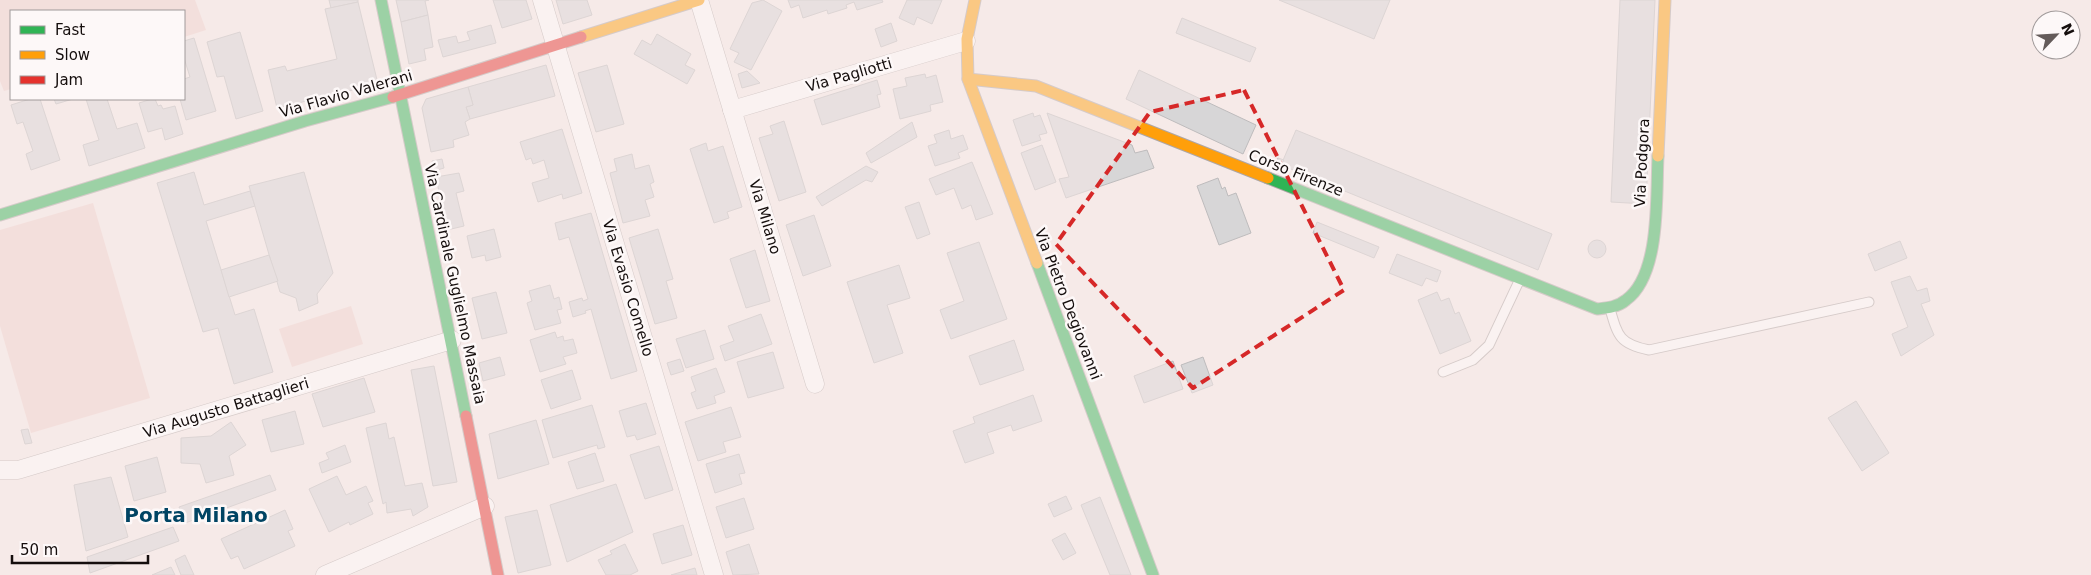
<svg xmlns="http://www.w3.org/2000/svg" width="2091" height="575" font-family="'DejaVu Sans',sans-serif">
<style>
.green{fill:#f0d3ce}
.building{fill:#d7d6d7;stroke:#bebcbd}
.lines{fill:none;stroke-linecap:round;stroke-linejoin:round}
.lane-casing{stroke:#aea6a4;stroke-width:11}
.street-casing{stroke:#aea6a4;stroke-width:19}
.fast-casing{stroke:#aea6a4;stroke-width:13}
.slow-casing{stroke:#aea6a4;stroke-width:13}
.jam-casing{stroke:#aea6a4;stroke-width:13}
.lane{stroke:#fefcfc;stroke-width:9}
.street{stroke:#fefcfc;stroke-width:18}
.fast{stroke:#30b455;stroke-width:11}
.slow{stroke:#ff9f0a;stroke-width:11}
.jam{stroke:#e5322d;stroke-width:11}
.marked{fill:none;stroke:#d62828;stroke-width:4;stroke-dasharray:10 6;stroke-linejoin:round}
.labels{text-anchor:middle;stroke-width:5;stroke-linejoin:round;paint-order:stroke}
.street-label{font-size:15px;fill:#150e0d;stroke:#fdf8f8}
.district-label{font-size:20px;font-weight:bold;fill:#004463;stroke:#fdf8f8}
</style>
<rect width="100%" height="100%" fill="#f6eae8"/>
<g class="green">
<polygon points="0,0 195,0 206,30 184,37 184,11 11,11 11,89 4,91 0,81"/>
<polygon points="93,203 150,398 31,433 0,326 0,230"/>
<polygon points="351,306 363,344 292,367 279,329"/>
</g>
<g class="building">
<polygon points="329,0 358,0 358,2 331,8"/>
<polygon points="396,0 429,0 425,1 428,15 401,22"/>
<polygon points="493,0 526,0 532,19 502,28"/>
<polygon points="556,0 587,0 592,15 563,24"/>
<polygon points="763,0 782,11 751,70 734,62 739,53 730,49 752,3"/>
<polygon points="788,0 882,0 883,2 857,10 854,2 846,5 847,8 828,14 827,10 803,18 799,5 791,8"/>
<polygon points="907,0 942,0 932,24 917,17 914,25 899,18"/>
<polygon points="1279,0 1390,0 1374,39"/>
<polygon points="1620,0 1655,0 1646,204 1611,202"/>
<polygon points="358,2 378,84 277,108 268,70 285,66 287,71 337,59 325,9"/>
<polygon points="428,15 433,47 424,49 426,60 409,64 401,22"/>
<polygon points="1182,18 1256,48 1250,62 1176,33"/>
<polygon points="891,23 897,41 881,47 875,29"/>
<polygon points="491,25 496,43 443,57 438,40 456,36 458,43 470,40 467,32"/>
<polygon points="240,32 263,111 236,119 224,76 217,77 207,42"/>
<polygon points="657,34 691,54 685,65 695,70 687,84 634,54 642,40 651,45"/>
<polygon points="194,38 216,111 186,120 180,99 184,99 184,79 190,77 184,58 184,41"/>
<polygon points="546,65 555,96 470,119 466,107 473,105 468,87"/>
<polygon points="607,65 624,124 596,132 578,73"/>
<polygon points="1139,70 1256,125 1243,154 1126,99"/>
<polygon points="747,71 760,83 742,88 738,74"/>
<polygon points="925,74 926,78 936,75 943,102 930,105 931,111 900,119 893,89 907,86 905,78"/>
<polygon points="877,80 881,94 877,95 880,107 822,125 814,100"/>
<polygon points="468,87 473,105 466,107 470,119 465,122 469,135 453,140 454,147 431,152 422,108 426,99"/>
<polygon points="30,99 40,99 60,160 31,170 26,154 33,151 23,122 17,124 11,105"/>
<polygon points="54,99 73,99 56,104"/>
<polygon points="86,99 107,99 117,129 137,123 145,148 89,166 83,145 99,140"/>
<polygon points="152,99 155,99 158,106 161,105 163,109 175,106 183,134 165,140 162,128 148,132 139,103"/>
<polygon points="1033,113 1034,117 1040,115 1047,133 1039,135 1041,140 1022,146 1013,120"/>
<polygon points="1047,113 1132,145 1135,153 1147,150 1154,168 1066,198 1059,179 1069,177"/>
<polygon points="784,121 806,192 779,201 759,138 773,134 770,126"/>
<polygon points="912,122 917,137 871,163 866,153"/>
<polygon points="562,129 582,193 563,199 562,194 538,202 532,183 549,178 544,160 533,164 531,158 526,160 520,142"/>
<polygon points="949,130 951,139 963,135 968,149 958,153 960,158 935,166 928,146 937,143 934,135"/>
<polygon points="1296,130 1552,234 1538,270 1281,165"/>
<polygon points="706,143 708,151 723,146 742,207 727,212 729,218 714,223 690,149"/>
<polygon points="1042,145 1056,182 1035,190 1021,153"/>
<polygon points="632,154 635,169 649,165 654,182 650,184 654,197 645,200 650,216 623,223 610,173 617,171 614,159"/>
<polygon points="1278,158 1284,160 1281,165 1276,163"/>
<polygon points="442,159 444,168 434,171 432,161"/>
<polygon points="972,162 993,214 976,220 971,205 962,209 954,188 936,195 929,179"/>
<polygon points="866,166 878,172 872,182 866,180 822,206 816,197"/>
<polygon points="194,172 204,205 250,191 255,206 206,221 235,315 254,309 273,372 234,384 218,328 203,332 157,183"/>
<polygon points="304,172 333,273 317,294 318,303 299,311 296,298 280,292 249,186"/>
<polygon points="459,173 464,191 456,193 464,226 447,230 436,177"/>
<polygon points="1218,178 1222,189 1225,187 1228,196 1236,193 1251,233 1219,245 1197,186"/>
<polygon points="919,202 930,234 917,239 905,207"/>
<polygon points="591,213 637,371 611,379 591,309 585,311 586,313 573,317 569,302 582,298 583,301 588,299 569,237 559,240 555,223"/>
<polygon points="814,215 831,266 803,276 786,225"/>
<polygon points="1317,222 1379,247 1374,258 1313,233"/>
<polygon points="494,229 501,257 486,261 485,255 472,258 467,236"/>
<polygon points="658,229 673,279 666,281 677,318 655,324 629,238"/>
<circle cx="1597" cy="249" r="9"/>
<polygon points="1900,241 1907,258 1875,271 1868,254"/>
<polygon points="979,242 1007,319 951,339 940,310 964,301 947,253"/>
<polygon points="755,250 770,301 746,308 730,259"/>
<polygon points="1397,254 1441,271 1437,282 1426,278 1422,286 1389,273"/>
<polygon points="269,255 278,281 229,297 221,270"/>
<polygon points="899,265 910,298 887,305 903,353 874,363 847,282"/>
<polygon points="1910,276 1917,291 1927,288 1930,301 1921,304 1934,335 1901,356 1892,334 1908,327 1891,282"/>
<polygon points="550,285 554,299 559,297 562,309 557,310 561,323 535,330 527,303 532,301 529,291"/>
<polygon points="496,292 507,333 482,339 472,298"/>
<polygon points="1437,292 1441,301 1449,298 1455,314 1459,312 1471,341 1440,354 1418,300"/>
<polygon points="761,314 772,344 725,361 720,346 734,341 728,326"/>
<polygon points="705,330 714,359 686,368 676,339"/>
<polygon points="555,332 557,338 563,336 564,341 573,339 577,353 563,357 566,364 540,372 530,340"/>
<polygon points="1014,340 1024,370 980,385 969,356"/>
<polygon points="773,352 784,388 748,398 737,362"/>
<polygon points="500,357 505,375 483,381 479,363"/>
<polygon points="1203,357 1213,385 1192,393 1181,365"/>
<polygon points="680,359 684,371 671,375 667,363"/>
<polygon points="1173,361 1183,389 1144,403 1134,376"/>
<polygon points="434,366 457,482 433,486 411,370"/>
<polygon points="716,368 725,392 714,396 716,403 697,409 691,393 696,391 691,377"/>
<polygon points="572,370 581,399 551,409 541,380"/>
<polygon points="364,378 375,412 323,427 312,394"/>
<polygon points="1033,395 1042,421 1013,431 1011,425 987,433 994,453 965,463 953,431 975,423 973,417"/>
<polygon points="1856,401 1889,453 1862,471 1828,418"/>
<polygon points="646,403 656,434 637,440 635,435 627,437 619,411"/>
<polygon points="592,405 605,447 598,449 597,445 553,458 542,420"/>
<polygon points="731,407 741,437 723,442 726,452 698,461 685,422"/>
<polygon points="295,411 304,444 271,452 262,420"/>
<polygon points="536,420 549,464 498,479 489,434"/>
<polygon points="231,422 246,445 229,456 234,475 206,483 200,464 181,463 181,438 211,436"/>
<polygon points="386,423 389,439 394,437 405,486 422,483 428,507 413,516 411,509 387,513 386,502 383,504 366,428"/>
<polygon points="28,429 32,443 25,444 21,430"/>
<polygon points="345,445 351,462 322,473 319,463 329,459 326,453"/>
<polygon points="659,446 673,490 645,499 630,455"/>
<polygon points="595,453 604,481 577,489 568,462"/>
<polygon points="739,454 745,473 739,474 742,484 715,493 706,464"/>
<polygon points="157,457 166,492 134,501 125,466"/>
<polygon points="270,475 276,490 185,523 179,507"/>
<polygon points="337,476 346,495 366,486 373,501 368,503 373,514 350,525 349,522 329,532 309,489"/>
<polygon points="111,477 128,537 86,551 74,485"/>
<polygon points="616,484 633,532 567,562 550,505"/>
<polygon points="1066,496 1072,509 1054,517 1048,504"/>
<polygon points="1100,497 1131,575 1110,575 1081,505"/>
<polygon points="744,498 754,529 726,538 716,507"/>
<polygon points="285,510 293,529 288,531 295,546 244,569 238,556 231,559 221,539"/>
<polygon points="537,510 551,565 518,573 505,517"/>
<polygon points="683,525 692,555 662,564 653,534"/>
<polygon points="173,527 179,541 90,573 87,557"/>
<polygon points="1065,533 1076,553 1063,560 1052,540"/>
<polygon points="625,544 638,571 630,575 606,575 598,560 612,554 610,551"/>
<polygon points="749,544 759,574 733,575 726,552"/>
<polygon points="185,555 194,575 181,575 175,560"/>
<polygon points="171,567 175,575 152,575"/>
<polygon points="695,568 697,575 671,575"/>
</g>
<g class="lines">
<g class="lane-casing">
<g id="lane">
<path d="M1610,309c8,28 10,35 39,41l220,-48"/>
<polyline points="1443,372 1473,360 1489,345 1520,279"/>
</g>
</g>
<g class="street-casing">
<g id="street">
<polyline points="542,0 714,575"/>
<polyline points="699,0 815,384"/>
<polyline points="732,110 966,41"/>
<polyline points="0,470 18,470 452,340"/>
<polyline points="325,575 485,506"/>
</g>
</g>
<g class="fast-casing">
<g id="fast">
<polyline points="381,0 466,416"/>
<path d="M1268,178l329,131c10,-1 21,-2 29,-9 35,-25 30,-105 32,-144"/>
<polyline points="0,215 305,121 393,97"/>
<polyline points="1037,263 1153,575"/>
</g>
</g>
<g class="slow-casing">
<g id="slow">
<polyline points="975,0 967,39 968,79 1037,263"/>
<polyline points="581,37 699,0"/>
<polyline points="968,79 1036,86 1268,178"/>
<polyline points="1658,156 1665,0"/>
</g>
</g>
<g class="jam-casing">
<g id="jam">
<polyline points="393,97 581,37"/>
<polyline points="466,416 498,575"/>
</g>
</g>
<use href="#lane" class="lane"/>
<use href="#street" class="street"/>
<use href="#fast" class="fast"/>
<use href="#slow" class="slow"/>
<use href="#jam" class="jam"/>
</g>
<path d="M0 0H2091V575H0ZM1244,90l100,200 -151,98 -137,-144 94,-132z" fill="#f6eae8" fill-opacity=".55" fill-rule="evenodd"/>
<path class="marked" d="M1244,90l100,200 -151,98 -137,-144 94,-132z"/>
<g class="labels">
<g class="street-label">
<text transform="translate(849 75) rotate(-16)" y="5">Via Pagliotti</text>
<text transform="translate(346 94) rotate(-16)" y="5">Via Flavio Valerani</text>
<text transform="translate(1642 163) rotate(-87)" y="5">Via Podgora</text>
<text transform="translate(1296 173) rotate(22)" y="5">Corso Firenze</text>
<text transform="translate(765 217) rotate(73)" y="5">Via Milano</text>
<text transform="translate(455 284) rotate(78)" y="5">Via Cardinale Guglielmo Massaia</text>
<text transform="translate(628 288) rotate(73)" y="5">Via Evasio Comello</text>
<text transform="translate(1068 304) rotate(69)" y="5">Via Pietro Degiovanni</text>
<text transform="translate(226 408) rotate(-17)" y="5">Via Augusto Battaglieri</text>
</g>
<g class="district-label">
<text x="196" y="522">Porta Milano</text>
</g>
</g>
<rect x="10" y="10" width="175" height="90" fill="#fdf8f8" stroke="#a09a9a"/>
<rect x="20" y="26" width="25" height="8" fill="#30b455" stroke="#a09a9a"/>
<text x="55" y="35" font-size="15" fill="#150e0d">Fast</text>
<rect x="20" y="51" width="25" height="8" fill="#ff9f0a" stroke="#a09a9a"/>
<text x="55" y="60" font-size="15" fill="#150e0d">Slow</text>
<rect x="20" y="76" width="25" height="8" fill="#e5322d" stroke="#a09a9a"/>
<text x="55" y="85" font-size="15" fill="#150e0d">Jam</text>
<g transform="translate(2056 35) rotate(65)"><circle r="24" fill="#fdf8f8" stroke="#a09a9a"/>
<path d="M0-4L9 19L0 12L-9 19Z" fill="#645b5a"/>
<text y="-8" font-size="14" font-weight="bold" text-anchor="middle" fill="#150e0d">N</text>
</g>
<path d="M12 555v8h136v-8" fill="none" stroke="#150e0d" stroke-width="2.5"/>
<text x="20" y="555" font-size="15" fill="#150e0d" stroke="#fdf8f8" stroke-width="4" paint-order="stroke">50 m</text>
</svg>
